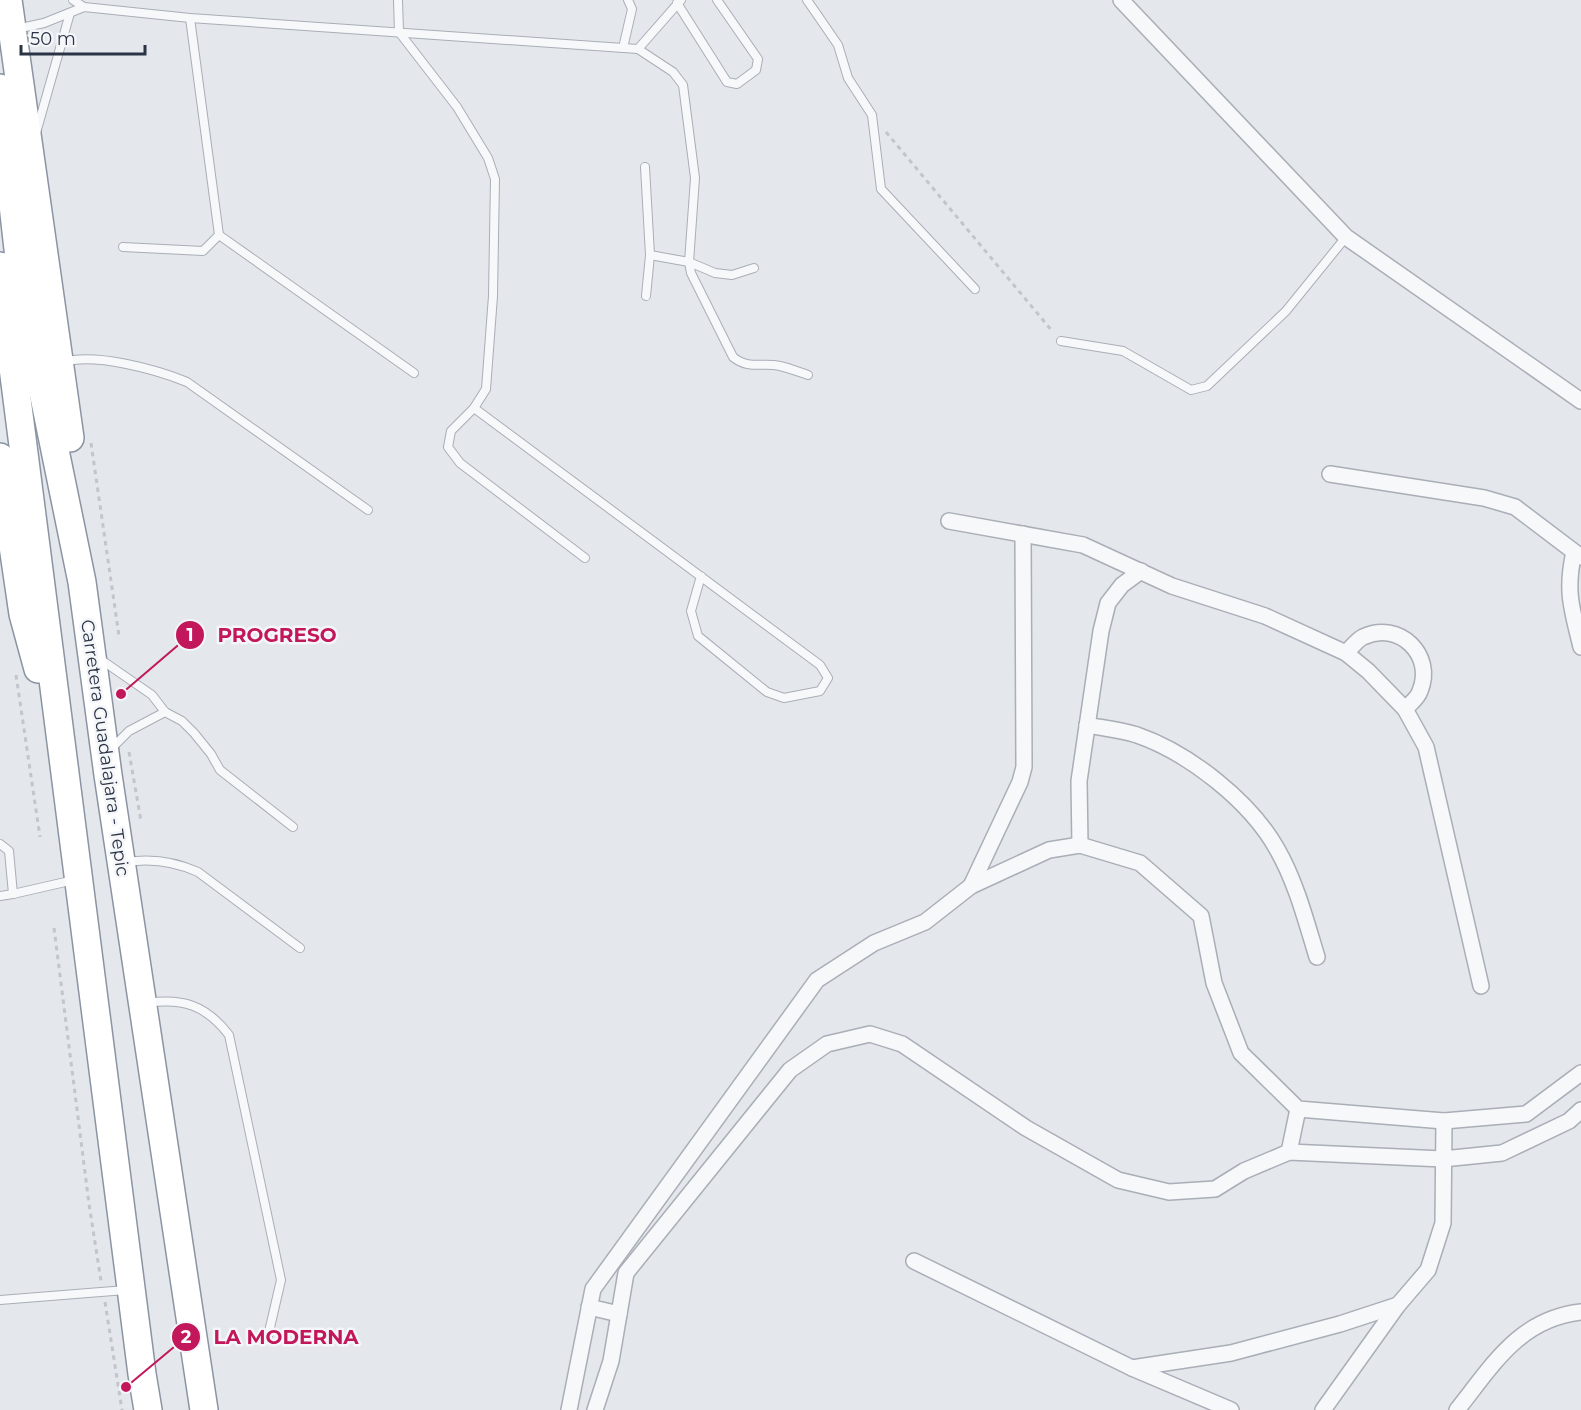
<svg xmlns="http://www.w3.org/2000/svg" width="1581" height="1410" font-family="Montserrat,sans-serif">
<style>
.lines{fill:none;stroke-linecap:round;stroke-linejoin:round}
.lane-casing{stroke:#a9aeb7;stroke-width:10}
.street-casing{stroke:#a9aeb7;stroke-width:18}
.highway-casing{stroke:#8b94a3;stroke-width:30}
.path{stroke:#c2c5cb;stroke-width:3;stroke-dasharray:4.5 4.5;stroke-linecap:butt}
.lane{stroke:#f7f8fa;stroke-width:8}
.street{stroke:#f7f8fa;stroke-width:15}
.highway{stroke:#fff;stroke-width:27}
.labels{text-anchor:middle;stroke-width:5;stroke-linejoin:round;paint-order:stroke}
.street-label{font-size:18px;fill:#2b3445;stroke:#f4f6f9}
.leader{fill:none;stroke:#c2185b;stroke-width:2}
.callout-dot{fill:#c2185b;stroke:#f4f6f9;stroke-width:2}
.mark-label{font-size:18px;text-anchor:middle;font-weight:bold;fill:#fff}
.callout-label{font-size:20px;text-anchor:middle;font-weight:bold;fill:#c2185b;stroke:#f4f6f9;stroke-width:5;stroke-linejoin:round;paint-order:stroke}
</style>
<rect width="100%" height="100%" fill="#e4e7ec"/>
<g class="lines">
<g class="lane-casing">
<g id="lane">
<polyline points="73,0 84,7"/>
<polyline points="398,0 399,32 457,107 488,158 495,179 493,296 486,389 474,408 451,431 448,447 460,463 585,558"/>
<polyline points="807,0 838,45 848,78 872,115 881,189 975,289"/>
<polyline points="677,3 727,82 737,84 756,70 758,59 717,0"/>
<path d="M16,29l28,-6 40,-16 106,11 448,31 35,23 10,13 12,93 -6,84 2,11 42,84c16,13 29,5 47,9 9,2 19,6 28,9"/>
<polyline points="623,48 632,9 628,0"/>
<polyline points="638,49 681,0"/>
<polyline points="36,133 70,13"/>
<polyline points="645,167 650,255 689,262 715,273 732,275 754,268"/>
<polyline points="219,235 414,373"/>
<polyline points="123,247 203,251 219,235 190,18"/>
<polyline points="646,296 650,255"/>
<polyline points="1061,341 1123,351 1191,390 1207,386 1286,311 1346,237"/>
<path d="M63,362c33,-9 92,7 124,20l181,128"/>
<polyline points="474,408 820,665 828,678 820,691 784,698 767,692 698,636 691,611 701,576"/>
<polyline points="100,659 152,695 165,712 182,721 194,733 211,754 220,770 293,827"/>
<polyline points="110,750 129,731 165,712"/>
<polyline points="0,844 9,851 13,894 74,880"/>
<path d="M126,862c25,-4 48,-1 72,10l102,76"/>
<polyline points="0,896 13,894"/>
<path d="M147,1003c36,-5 59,2 82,32l52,245 -13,56"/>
<polyline points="0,1300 126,1290"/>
</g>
</g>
<g class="street-casing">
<g id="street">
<polyline points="1121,0 1346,237 1581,401"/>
<polyline points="1330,474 1484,498 1515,507 1581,557"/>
<polyline points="949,521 1083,545 1172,586 1265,616 1346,653 1368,671 1405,709 1426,747 1481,986"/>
<path d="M1574,552c-9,40 -2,57 7,95"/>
<path d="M1346,653c5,-5 11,-13 17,-16 36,-17 72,18 57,54 -2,7 -10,13 -15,18"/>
<path d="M1087,725c16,3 34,5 50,10 52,18 113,66 140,114 19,33 29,72 40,108"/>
<polyline points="1080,845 1079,781 1101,631 1108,603 1122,585 1141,571"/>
<polyline points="971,886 1020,782 1024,767 1023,534"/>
<polyline points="1289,1152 1298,1109"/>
<polyline points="914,1261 1132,1368 1231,1353 1340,1324 1398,1305"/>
<polyline points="589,1307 619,1314"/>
<polyline points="1132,1368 1231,1410"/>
<polyline points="569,1410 593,1289 817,980 874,943 925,922 971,886 1049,850 1080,845 1140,863 1201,916 1214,983 1241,1053 1298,1109 1444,1121 1526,1114 1581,1073"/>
<polyline points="595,1410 611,1361 626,1273 790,1070 827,1044 870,1034 902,1044 1026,1128 1118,1180 1169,1192 1215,1189 1244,1171 1289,1152 1443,1159 1502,1153 1569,1121 1581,1110"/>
<polyline points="1323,1410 1398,1305 1428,1270 1443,1223 1444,1121"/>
<path d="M1457,1410c36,-45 62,-91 124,-98"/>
</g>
</g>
<g class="highway-casing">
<g id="highway">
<polyline points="8,0 70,438"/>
<polyline points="0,88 23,294 82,582 108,775 204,1410"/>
<polyline points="0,266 142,1374 148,1410"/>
<polyline points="0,457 23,614 38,669"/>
</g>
</g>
<g class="path">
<polyline points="886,132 1053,332"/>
<polyline points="91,443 119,636"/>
<polyline points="16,675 40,837"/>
<polyline points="129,752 141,821"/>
<polyline points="54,928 89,1204 101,1281"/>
<polyline points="105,1302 122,1410"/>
</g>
<use href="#lane" class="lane"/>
<use href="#street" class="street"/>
<use href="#highway" class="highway"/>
</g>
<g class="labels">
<g class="street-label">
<text transform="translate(105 748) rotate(82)" y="6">Carretera Guadalajara - Tepic</text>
</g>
</g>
<path class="leader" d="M121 694L190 635M126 1387L186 1337"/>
<g class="callout-dot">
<circle cx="121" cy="694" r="6"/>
<circle cx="126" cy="1387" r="6"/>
<circle cx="190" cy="635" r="15"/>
<circle cx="186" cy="1337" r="15"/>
</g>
<g class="mark-label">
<text x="190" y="641">1</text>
<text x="186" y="1343">2</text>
</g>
<g class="callout-label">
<text x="277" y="642">PROGRESO</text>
<text x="286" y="1344">LA MODERNA</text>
</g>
<path d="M21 45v9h124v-9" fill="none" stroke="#2b3445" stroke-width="3"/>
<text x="30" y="45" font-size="18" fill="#2b3445" stroke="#f4f6f9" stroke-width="4.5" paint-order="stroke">50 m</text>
</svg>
